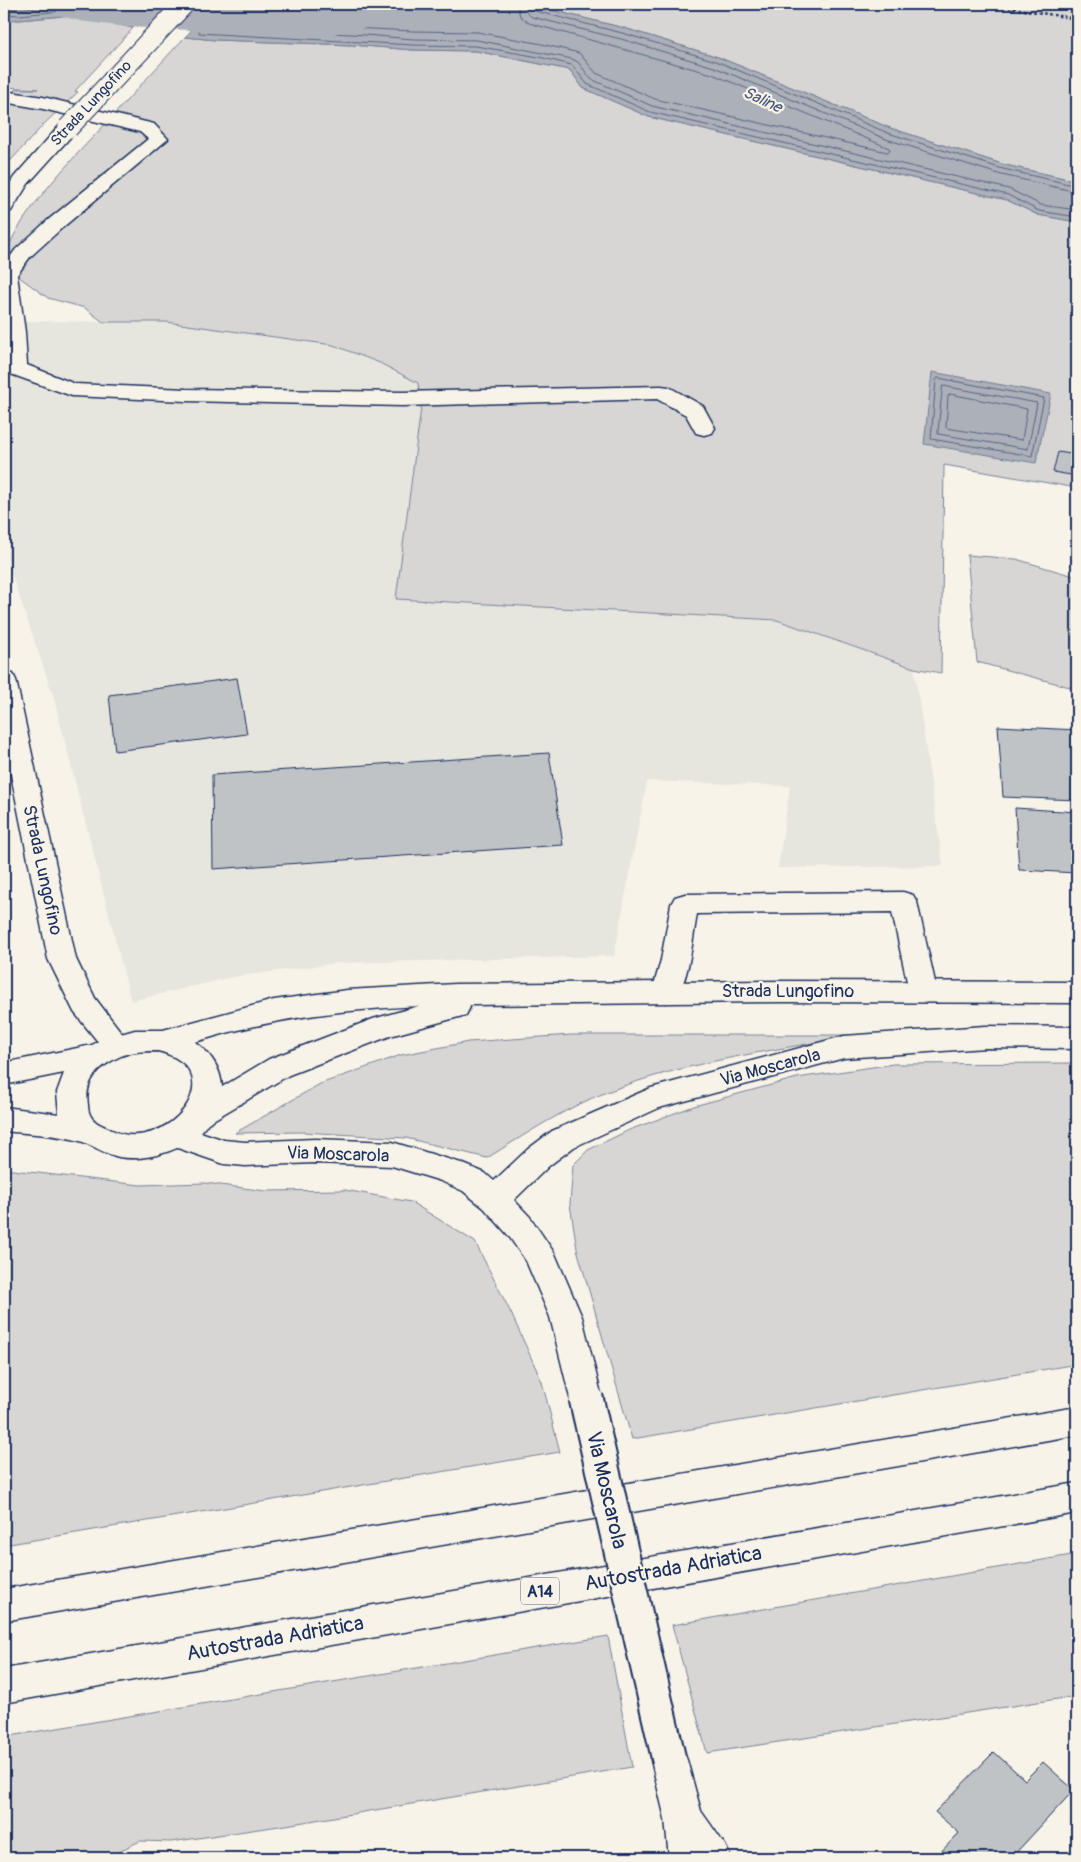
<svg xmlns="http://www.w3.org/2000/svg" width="1081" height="1862" font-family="Pangolin,sans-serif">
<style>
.built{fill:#e6e5de}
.green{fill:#d7d6d4;stroke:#798299}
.water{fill:#acb0b9;stroke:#727c95}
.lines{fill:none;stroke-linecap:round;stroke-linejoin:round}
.shore{stroke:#556382;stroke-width:1}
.river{fill:#acb0b9;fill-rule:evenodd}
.building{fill:#c0c3c5;stroke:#1b2f5e}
.minor-casing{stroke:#1b2f5e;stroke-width:3}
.major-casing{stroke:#1b2f5e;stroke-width:3}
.highway-casing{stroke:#1b2f5e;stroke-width:3}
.path{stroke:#1b2f5e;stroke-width:2.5;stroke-dasharray:2.5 2.5;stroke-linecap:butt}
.minor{fill:#f7f3e8;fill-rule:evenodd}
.major{fill:#f7f3e8;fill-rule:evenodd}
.highway{fill:#f7f3e8;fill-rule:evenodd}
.minor-bridge-far1-casing{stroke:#1b2f5e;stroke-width:22;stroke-linecap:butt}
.minor-bridge-casing{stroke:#1b2f5e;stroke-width:37;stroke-linecap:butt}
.minor-bridge-far1{stroke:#f7f3e8;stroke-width:20}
.minor-bridge{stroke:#f7f3e8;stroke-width:33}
.labels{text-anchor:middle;stroke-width:4.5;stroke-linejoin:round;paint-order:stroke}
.far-street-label{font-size:15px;fill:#1b2f5e;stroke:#f7f3e8}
.far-water-label{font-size:16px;font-style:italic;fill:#465679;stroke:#f7f3e8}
.shield{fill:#f7f3e8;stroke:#5d6a87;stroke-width:1}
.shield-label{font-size:16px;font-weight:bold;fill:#1b2f5e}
.street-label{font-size:18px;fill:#1b2f5e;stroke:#f7f3e8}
.near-street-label{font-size:21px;fill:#1b2f5e;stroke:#f7f3e8}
</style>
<rect width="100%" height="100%" fill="#f7f3e8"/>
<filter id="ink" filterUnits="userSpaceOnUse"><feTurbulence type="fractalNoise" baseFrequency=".02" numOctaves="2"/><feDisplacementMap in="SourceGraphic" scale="10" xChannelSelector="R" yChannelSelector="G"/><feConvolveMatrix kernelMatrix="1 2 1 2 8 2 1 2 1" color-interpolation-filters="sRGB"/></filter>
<g filter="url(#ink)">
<polygon class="built" points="4,321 166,322 333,345 380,363 418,383 421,408 396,599 777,620 914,668 943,866 778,868 790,786 647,781 614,956 338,963 232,977 131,1001 53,695 4,552"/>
<g class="green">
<polygon points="527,4 1077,4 1077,181 1005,165 890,128 718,57 624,28"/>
<polygon points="74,15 133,28 75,91 78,92 44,124 4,168 4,105 8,106 15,89 38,89 4,87 4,19 19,20"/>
<path d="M185,37l30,3 137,5 61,5 63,1 94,19 13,18 66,29 358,83 31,15 39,7v266l-133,-23 -3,208 -27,-5 -137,-48 -381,-21 25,-191 -3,-25 -38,-20 -47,-18 -167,-23h-63l-18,-14 -37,-10 -44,-32c0,-39 79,-118 106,-147 25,-28 50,-55 75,-82z"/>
<polygon points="967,555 1016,559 1077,577 1077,689 977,662"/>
<path d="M571,1035h289c-85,15 -172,26 -253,57 -42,16 -81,42 -120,66l-81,-20 -103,-6 -68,1 85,-49 81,-29 67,-13z"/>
<polygon points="1077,1063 1077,1364 632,1439 577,1249 570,1204 573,1165 588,1150 629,1130 694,1106 797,1078 893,1064"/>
<polygon points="4,1169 140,1185 205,1183 266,1191 345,1190 411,1202 475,1242 511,1313 542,1382 560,1452 4,1545"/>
<polygon points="1077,1554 1077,1696 707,1753 672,1625"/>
<polygon points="608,1636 632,1767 286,1825 171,1842 140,1841 109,1856 109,1858 4,1858 4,1737"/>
</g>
<g class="water">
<polygon points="4,4 156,4 133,28 74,15 19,20 4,19"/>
<polygon points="216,4 527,4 624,28 718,57 890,128 1005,165 1077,181 1077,222 1038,215 1007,200 649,117 583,88 570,70 476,51 413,50 352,45 215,40 185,37"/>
<polygon points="932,372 1051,394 1036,463 924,444"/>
</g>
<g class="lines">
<g class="shore">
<polyline points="77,4 128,15 140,4"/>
<polyline points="219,4 218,9 199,30 199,33 413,45 476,46 539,57 572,65 587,84 650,112 1008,195 1039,211 1077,217"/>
<polyline points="225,4 223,12 211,25 212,29 353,34 413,39 477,40 572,59 578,62 591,79 652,106 1009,189 1041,205 1077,210"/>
<polyline points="233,4 232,11 227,19 229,22 413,31 477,32 542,44 579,53 596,73 655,99 887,152 890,151 889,148 712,74 529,23 520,16 517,4"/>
<polyline points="524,4 526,12 532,17 621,39 714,67 886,139 1002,175 1077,192"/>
<polyline points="531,4 531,8 535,11 622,33 716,61 888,133 1003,169 1077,186"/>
<polyline points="4,8 19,9 69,4"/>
<polyline points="4,14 19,15 74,10 131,22 149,4"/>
<polygon points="938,378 1044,398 1032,456 931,439 936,380"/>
<polygon points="943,386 1037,403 1028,449 938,434"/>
<polygon points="950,394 1027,409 1022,440 946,428 948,397"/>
</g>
<polygon class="river" points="52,4 440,4 432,16 323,36 126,27 80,21 60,16"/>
</g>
<g class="building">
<polygon points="1058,452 1077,455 1077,476 1053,472"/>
<polygon points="237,678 247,734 115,751 109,695"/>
<polygon points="998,726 1077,730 1077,800 1003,797"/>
<polygon points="549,753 563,845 213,869 212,775"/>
<polygon points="1015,808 1077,812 1077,873 1019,870"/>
<polygon points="994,1752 1025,1780 1043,1762 1074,1790 1011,1858 935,1858 959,1833 935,1812"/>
</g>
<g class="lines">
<g class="minor-casing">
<g id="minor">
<polygon points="4,91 43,97 154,124 168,139 62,228 30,257 17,275 25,332 27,365 75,384 186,389 402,392 661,386 669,387 703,406 715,428 712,433 704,435 696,433 686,415 657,399 402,406 186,401 72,396 8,373 5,368 4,265 16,249 48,220 148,139 140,132 43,109 4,102"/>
<polygon points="68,122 75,124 77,128 75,132 28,184 11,211 4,213 4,193 14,177 61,124"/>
<polygon points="4,672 13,674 16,680 76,959 95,998 131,1045 127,1053 117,1056 107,1053 74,1012 48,959 4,740"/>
<path d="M903,892l10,3 4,7 20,89 -4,7 -10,4 -10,-4 -4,-7 -17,-79 -195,2c-5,28 -7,60 -21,85l-10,4 -10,-4 -4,-7 9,-32 10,-56 4,-7 10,-3z"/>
<polygon points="985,1026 1077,1027 1077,1049 985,1048 844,1058 659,1108 574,1147 550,1165 514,1200 530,1217 555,1254 582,1317 602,1398 598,1408 586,1412 574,1408 570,1398 550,1317 526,1261 508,1235 484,1208 463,1191 441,1181 392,1166 315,1163 245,1166 224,1164 163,1143 159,1135 163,1127 174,1123 224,1140 245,1142 315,1139 392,1142 461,1163 485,1173 494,1181 528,1149 552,1131 651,1088 844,1036"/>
<polygon points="669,1742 682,1747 687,1760 701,1811 725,1845 731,1858 669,1858 665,1819 651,1760 656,1747"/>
</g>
</g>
<g class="major-casing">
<path id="major" d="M780,981l297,1v21l-297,-1 -311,3 1,2 -4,8 -76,21 -101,39 -81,48c-17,26 -60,39 -89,34 -15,-3 -26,-12 -39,-16 -24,-7 -51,-7 -76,-10v-24l55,7 -2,-22 7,-19 -60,12v-22l88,-18 11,-6 32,-9h28l111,-30 73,-10 109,-6zM419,1006l-46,13 -104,40 -47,28c-1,-19 -12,-34 -27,-45 78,-24 144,-32 224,-36zM158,1051c80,21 6,106 -46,79 -5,-3 -13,-5 -17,-9 -5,-4 -7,-10 -7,-16 -4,-25 11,-39 33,-49 12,-5 25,-5 37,-5z"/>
</g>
<g class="highway-casing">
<g id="highway">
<polygon points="1077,1407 1077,1435 4,1621 4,1589"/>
<polygon points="1077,1483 1077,1513 4,1703 4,1669"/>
</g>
</g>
<polyline class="path" points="989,4 1077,19"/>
<use href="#minor" class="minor"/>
<use href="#major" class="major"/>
<use href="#highway" class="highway"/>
<g class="minor-bridge-far1-casing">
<polyline id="minor-bridge-far1" points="68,128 184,4"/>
</g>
<g class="minor-bridge-casing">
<polyline id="minor-bridge" points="586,1398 669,1760"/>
</g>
<use href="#minor-bridge-far1" class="minor-bridge-far1"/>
<use href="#minor-bridge" class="minor-bridge"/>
</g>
</g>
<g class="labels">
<g class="far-street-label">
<text transform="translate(91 103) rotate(-47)" y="5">Strada Lungofino</text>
</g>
<g class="far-water-label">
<text transform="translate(763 99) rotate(25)" y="6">Saline</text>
</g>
<rect class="shield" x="521" y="1577.5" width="38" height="27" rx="4"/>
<g class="shield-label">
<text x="540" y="1597">A14</text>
</g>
<g class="street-label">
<text transform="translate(43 870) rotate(78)" y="6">Strada Lungofino</text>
<text x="788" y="997">Strada Lungofino</text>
<text transform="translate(770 1067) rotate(-15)" y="6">Via Moscarola</text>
<text transform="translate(338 1154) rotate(2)" y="6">Via Moscarola</text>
</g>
<g class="near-street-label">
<text transform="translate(607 1490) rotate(77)" y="7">Via Moscarola</text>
<text transform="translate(673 1568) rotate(-10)" y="7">Autostrada Adriatica</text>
<text transform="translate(275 1638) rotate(-10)" y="7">Autostrada Adriatica</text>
</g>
</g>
<rect width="1081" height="1862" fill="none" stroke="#f7f3e8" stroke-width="20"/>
<rect x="10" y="10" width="1061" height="1842" fill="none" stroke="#1b2f5e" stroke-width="2" filter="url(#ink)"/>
</svg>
